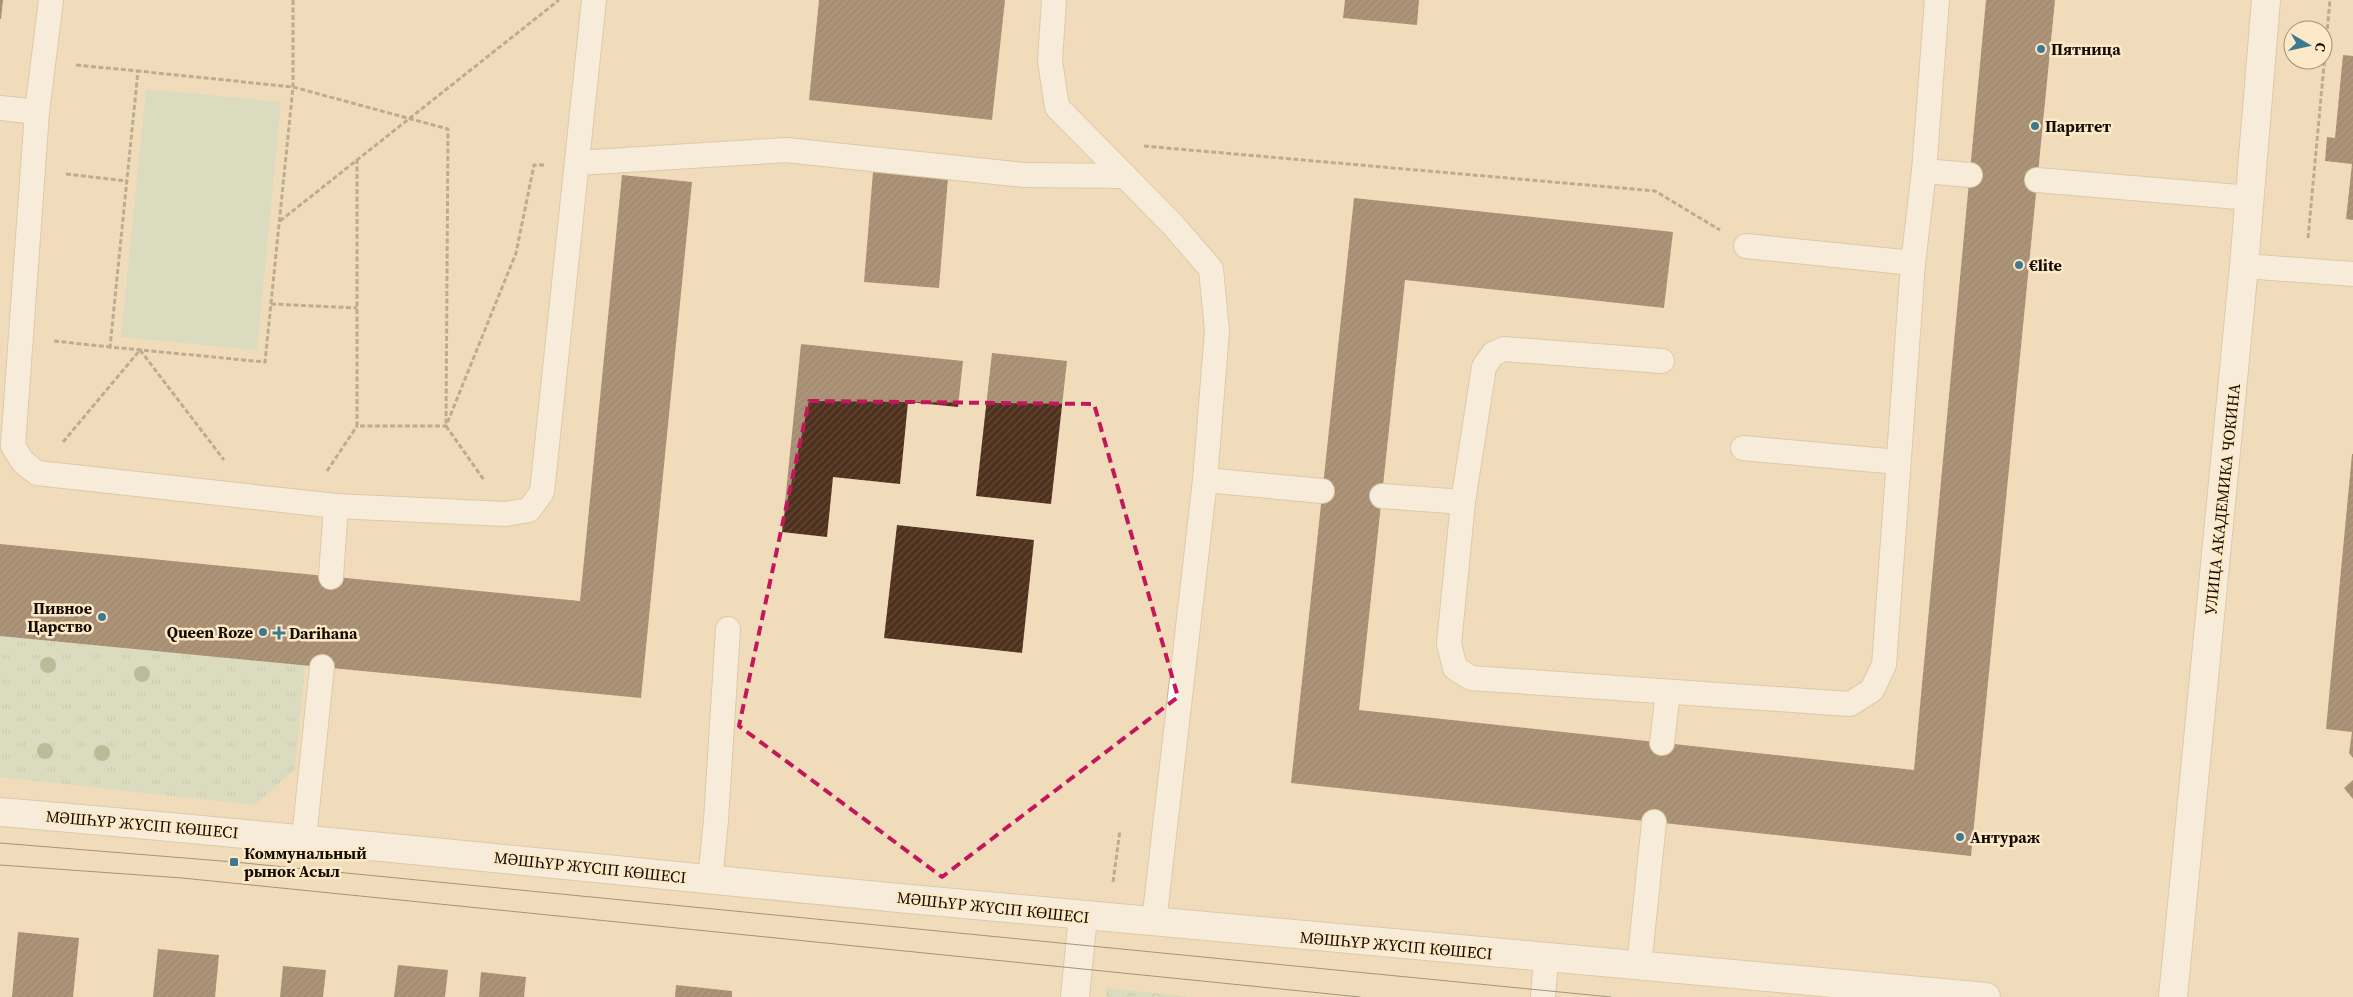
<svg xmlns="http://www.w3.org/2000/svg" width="2353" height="997" font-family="'Source Serif 4',serif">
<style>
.grass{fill:url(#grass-tufts)}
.park{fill:url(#park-crowns)}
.pitch{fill:#bfd9c6}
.building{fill:url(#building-hatch)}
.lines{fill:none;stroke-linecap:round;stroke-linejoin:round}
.lane-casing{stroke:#c6b392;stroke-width:26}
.street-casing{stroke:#c6b392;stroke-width:30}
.secondary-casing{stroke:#c6b392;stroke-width:30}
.path{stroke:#7f735d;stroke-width:3;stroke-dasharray:5 2.5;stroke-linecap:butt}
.lane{stroke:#fff;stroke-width:24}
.street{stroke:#fff;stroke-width:28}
.secondary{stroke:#fff;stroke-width:28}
.tram{stroke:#443b2b;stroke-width:1}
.tree{fill:#7c9371}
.marked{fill:none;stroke:#c2185b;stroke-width:4;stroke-dasharray:10 6;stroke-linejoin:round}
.poi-dot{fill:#3d7990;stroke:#fde9c7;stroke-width:2}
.labels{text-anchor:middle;stroke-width:5;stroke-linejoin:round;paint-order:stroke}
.poi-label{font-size:16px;font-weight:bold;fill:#120c02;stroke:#fde9c7;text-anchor:start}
.street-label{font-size:16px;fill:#120c02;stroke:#fde9c7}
</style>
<defs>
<pattern id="grass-tufts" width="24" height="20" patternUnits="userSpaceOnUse" patternTransform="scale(1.25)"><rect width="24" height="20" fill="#bfd9c6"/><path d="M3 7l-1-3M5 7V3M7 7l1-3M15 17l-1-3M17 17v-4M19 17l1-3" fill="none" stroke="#a3b9a8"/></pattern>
<pattern id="park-crowns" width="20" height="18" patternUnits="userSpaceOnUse" patternTransform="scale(1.25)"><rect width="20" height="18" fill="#bfd9c6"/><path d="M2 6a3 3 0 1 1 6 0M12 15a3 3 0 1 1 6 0" fill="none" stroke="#a3b9a8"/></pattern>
<pattern id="building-hatch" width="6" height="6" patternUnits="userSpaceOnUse" patternTransform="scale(1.25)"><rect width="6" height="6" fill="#4e301d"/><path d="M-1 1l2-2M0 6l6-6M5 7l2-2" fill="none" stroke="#634b3b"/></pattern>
</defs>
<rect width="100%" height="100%" fill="#f0dcba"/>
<polygon class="grass" points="0,636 305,665 295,769 255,805 0,777"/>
<polygon class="park" points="1107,988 1189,997 1106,997"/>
<polygon class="pitch" points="146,89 281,102 257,350 121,337"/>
<g class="building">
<polygon points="0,0 3,0 1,19 0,19"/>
<polygon points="819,0 1005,0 992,120 809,100"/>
<polygon points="1345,0 1419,0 1417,25 1343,18"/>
<polygon points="1986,0 2055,0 1971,856 1291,783 1354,198 1673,232 1664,308 1405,280 1359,710 1914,770"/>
<polygon points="2343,55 2353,56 2353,220 2346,219 2352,164 2325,161 2327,137 2335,138"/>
<polygon points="873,172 948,178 939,288 864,282"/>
<polygon points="622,175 692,182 641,698 0,636 0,544 580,601"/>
<polygon points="801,344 963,361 958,407 908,402 900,484 833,477 827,537 782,532"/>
<polygon points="992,353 1067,361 1051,504 976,496"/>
<polygon points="2352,454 2353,454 2353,758 2349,753 2352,732 2326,729"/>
<polygon points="897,525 1034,540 1022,653 884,638"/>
<polygon points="2353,780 2353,799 2344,788"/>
<polygon points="18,932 79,938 73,997 12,997"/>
<polygon points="158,949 219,955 215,997 153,997"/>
<polygon points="398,965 448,970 445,997 394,997"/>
<polygon points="283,966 326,970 323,997 280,997"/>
<polygon points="481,972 526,977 524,997 479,997"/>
<polygon points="676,985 732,991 732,997 675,997"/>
</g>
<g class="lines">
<g class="lane-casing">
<g id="lane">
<polyline points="51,0 37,112 13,446 23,462 37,473 336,506 506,514 529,510 542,492 594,0"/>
<polyline points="1054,0 1050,61 1057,107 1173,225 1211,269 1217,331 1205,480 1154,922"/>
<polyline points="0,108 37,112"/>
<polyline points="577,163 786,150 1024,175 1125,176"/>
<polyline points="1924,171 1970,175"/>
<polyline points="2037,180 2250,198"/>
<polyline points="1746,246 1913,263"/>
<polyline points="2244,266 2353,274"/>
<polyline points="1662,361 1504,349 1493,354 1484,367 1463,502 1449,644 1455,668 1471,678 1850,704 1872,690 1884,665 1913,263 1924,171 1937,0"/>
<polyline points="1743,448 1898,462"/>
<polyline points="1205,480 1322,491"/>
<polyline points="1382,496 1463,502"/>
<polyline points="331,577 336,506"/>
<polyline points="1662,743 1668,692"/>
<polyline points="304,838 322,667"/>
<polyline points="710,880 716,820 728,629"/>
<polyline points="1639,967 1654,822"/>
<polyline points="1543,997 1546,959"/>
</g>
</g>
<g class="street-casing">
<polyline id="street" points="1075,997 1083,916"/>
</g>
<g class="secondary-casing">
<g id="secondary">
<path d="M0,812c296,25 592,56 888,85 366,35 732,68 1098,100"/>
<polyline points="2173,997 2244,266 2266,0"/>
</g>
</g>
<g class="path">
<polyline points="293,0 293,87 265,362 110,347 138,71 293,87 448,129 446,426 484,480"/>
<polyline points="76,65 138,71"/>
<polyline points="1144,146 1655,191 1720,230"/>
<polyline points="357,159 357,426 446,426 516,253 534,165 544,165"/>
<polyline points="66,174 127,181"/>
<polyline points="280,221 559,0"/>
<polyline points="2308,238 2330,0"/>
<polyline points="271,304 357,308"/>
<polyline points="54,341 110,347"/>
<polyline points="63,442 140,350 224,460"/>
<polyline points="327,471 357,426"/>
<polyline points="1113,882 1120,830"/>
</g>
<use href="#lane" class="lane"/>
<use href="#street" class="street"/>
<use href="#secondary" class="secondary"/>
<g class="tram">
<polyline points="0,843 234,862 1611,997"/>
<polyline points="0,865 182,878 1360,997"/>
</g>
</g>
<g class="tree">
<circle cx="48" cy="665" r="8"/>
<circle cx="142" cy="674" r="8"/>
<circle cx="45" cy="751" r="8"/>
<circle cx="102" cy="753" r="8"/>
</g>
<path d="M0 0H2353V997H0ZM809,401l285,3 84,293 -236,180 -203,-151z" fill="#f0dcba" fill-opacity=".55" fill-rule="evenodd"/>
<path class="marked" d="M809,401l285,3 84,293 -236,180 -203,-151z"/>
<g class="poi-dot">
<circle cx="2041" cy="49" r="5"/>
<circle cx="2035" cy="126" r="5"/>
<circle cx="2019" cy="265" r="5"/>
<circle cx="102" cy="617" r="5"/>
<circle cx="263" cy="632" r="5"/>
<path d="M276.5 625.5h5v5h5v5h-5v5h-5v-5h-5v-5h5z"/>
<circle cx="1960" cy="837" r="5"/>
<rect x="229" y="857" width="10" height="10" rx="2.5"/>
</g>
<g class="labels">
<g class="poi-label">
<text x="2051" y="55">Пятница</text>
<text x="2045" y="132">Паритет</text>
<text x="2029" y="271">€lite</text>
<text x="92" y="614" text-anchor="end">Пивное<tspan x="92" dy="18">Царство</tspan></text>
<text x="253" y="638" text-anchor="end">Queen Roze</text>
<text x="289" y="639">Darihana</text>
<text x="1970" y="843">Антураж</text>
<text x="244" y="859">Коммунальный<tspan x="244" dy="18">рынок Асыл</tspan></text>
</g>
<g class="street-label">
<text transform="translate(2222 499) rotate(-84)" y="6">УЛИЦА АКАДЕМИКА ЧОКИНА</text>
<text transform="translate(142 824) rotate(5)" y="6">МӘШҺҮР ЖҮСІП КӨШЕСІ</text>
<text transform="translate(590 867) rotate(6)" y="6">МӘШҺҮР ЖҮСІП КӨШЕСІ</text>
<text transform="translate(993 907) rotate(6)" y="6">МӘШҺҮР ЖҮСІП КӨШЕСІ</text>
<text transform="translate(1396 945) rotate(5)" y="6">МӘШҺҮР ЖҮСІП КӨШЕСІ</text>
</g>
</g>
<g transform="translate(2308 45) rotate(99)"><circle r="24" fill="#fde9c7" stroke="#9f9178"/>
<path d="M0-4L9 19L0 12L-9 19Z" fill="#3d7990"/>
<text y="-8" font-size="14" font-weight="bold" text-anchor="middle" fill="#120c02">С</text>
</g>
</svg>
